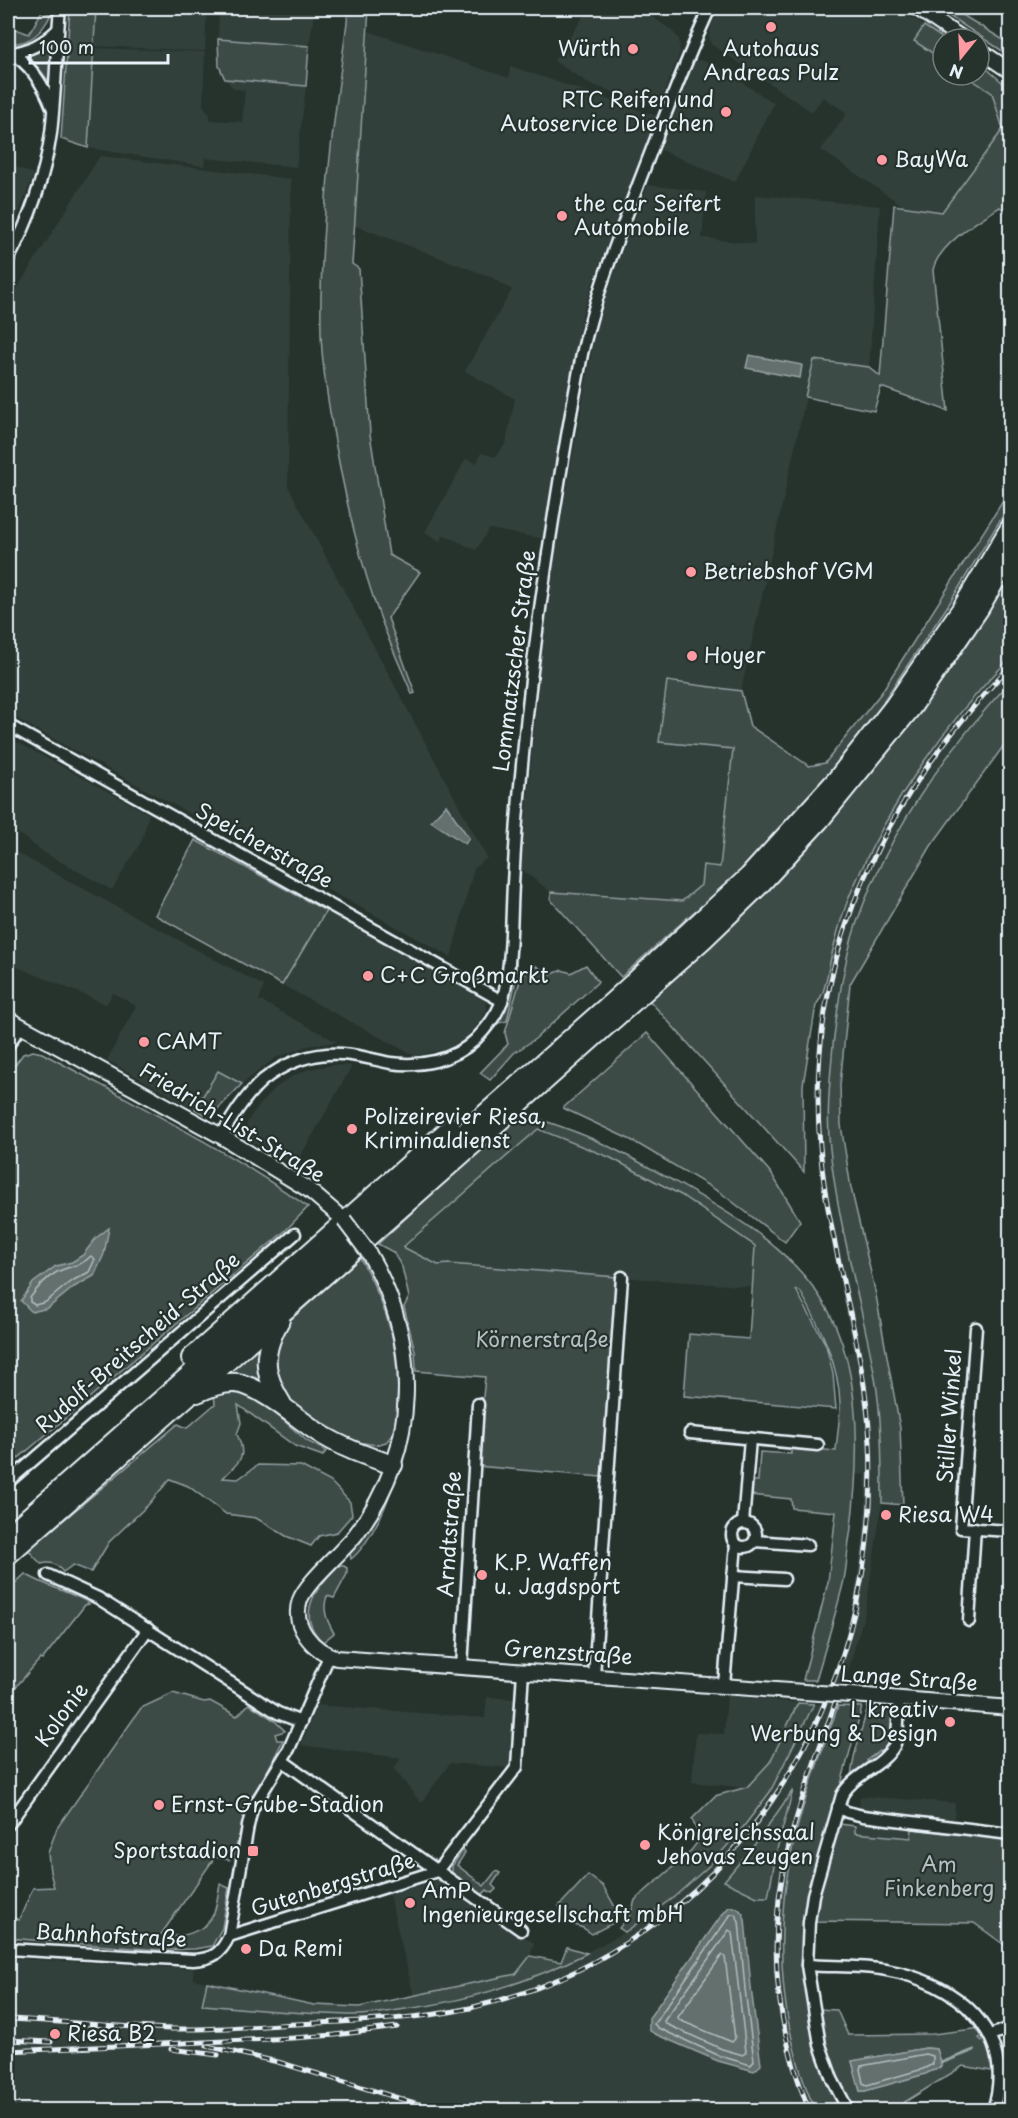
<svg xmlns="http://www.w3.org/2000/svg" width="1018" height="2118" font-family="'Playpen Sans',sans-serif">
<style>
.built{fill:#333f3a}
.green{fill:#3e4b47;stroke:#939ea0;stroke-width:1.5;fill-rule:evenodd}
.water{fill:#636f6d;stroke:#98a3a5;stroke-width:1.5}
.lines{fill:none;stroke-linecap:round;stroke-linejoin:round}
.shore{stroke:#b3bdc0;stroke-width:1.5}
.stream{stroke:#98a3a5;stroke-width:3}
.minor-casing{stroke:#e8f1f8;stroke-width:15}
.tertiary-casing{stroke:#e8f1f8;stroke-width:18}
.trunk-casing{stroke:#e8f1f8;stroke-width:22}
.minor{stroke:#26332d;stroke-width:10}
.tertiary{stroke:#26332d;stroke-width:14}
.trunk{stroke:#26332d;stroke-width:18}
.rail-casing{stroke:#e8f1f8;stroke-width:5}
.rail{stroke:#26332d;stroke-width:3;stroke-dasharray:9;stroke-linecap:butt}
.tertiary-bridge-casing{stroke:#e8f1f8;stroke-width:18;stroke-linecap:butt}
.tertiary-bridge{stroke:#26332d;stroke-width:14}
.poi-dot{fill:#ff9aa2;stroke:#26332d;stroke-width:2}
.labels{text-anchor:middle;stroke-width:4.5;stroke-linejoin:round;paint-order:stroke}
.poi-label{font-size:21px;fill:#e8f1f8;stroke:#26332d;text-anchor:start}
.street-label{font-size:21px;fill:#e8f1f8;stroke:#26332d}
.park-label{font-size:21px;fill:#b5bfc3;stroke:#26332d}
</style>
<rect width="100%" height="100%" fill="#26332d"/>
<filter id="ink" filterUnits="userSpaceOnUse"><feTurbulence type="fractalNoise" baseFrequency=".0167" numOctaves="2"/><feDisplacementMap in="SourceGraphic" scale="12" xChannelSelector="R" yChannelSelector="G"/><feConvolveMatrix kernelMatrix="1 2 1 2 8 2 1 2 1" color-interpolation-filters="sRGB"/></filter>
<g filter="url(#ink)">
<g class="built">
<polygon points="96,8 207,8 205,51 95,46"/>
<polygon points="219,8 315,8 309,46 218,39"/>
<polygon points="589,8 640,8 671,30 679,39 680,52 659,107 590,84 554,61"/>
<polygon points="721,8 897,8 924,26 914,41 943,60 943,75 965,75 992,93 1003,129 942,213 905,207 821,150 847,113 823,97 812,112 711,44 709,36 711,25"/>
<polygon points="368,31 509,78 510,66 657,116 591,287 582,316 562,429 545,539 489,529 476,550 444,535 440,541 425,532 466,459 477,463 481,453 495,457 506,443 515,399 465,371 512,290 491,277 354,225"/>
<polygon points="94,48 205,52 203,105 210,115 210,120 242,122 245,90 234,89 225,79 306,86 296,167 205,158 204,166 88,148"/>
<polygon points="700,60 715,65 774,103 735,182 661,150 695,62"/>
<polygon points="100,156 291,179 288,486 487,858 474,868 451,957 8,714 8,303"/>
<polygon points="8,164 34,174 8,240"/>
<polygon points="648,185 706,192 702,238 755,244 755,195 880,206 869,367 814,360 741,691 667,681 733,749 720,867 682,901 551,892 521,869 540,669 558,536 594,339 605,297"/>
<polygon points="1010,658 1010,682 982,713 936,771 897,833 868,895 845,963 838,1001 829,1085 830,1148 835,1190 874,1373 882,1434 882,1503 866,1608 838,1706 802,1809 792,1848 784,1897 781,1954 786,2009 805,2087 815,2110 8,2110 8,1958 193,1969 193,1979 207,1982 203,2005 360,2015 456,2001 518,1983 556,1969 625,1932 674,1897 710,1865 741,1830 770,1792 814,1704 822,1704 842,1649 853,1605 863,1539 866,1503 865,1475 856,1474 854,1406 851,1375 846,1353 854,1352 822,1192 817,1149 814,1082 822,998 830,959 853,888 884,825 923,763 973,698"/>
<polygon points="8,737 149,814 142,840 112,890 45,853 8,826"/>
<polygon points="8,848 264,986 259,1000 337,1042 307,1046 275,1058 242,1084 218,1071 195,1109 107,1060 136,1006 113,993 106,1004 8,963"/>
<polygon points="326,911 481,998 486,1002 487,1008 482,1020 463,1040 450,1048 415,1056 282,985"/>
<polygon points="333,1065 352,1066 295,1166 253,1142 246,1136 247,1123 252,1114 274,1089 291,1077 309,1069"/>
<polygon points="537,1129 609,1157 681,1195 756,1246 753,1287 449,1264 438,1265 403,1248"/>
<polygon points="727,1695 798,1703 770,1762 747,1788 692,1782 696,1733 724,1734"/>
<polygon points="487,1697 515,1699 510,1768 450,1763 421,1803 394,1769 401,1758 301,1745 317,1705 485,1718"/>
<polygon points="860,1796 955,1803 954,1819 859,1812"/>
<polygon points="858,1819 912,1825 911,1838 855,1833"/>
<polygon points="442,1879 534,1943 530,1956 516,1974 414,1996 389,1894"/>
</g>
<g class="green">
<polygon points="70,8 96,8 88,148 61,139"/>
<path d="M349,8h20l-17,256 7,5 11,165 19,121 31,17 -32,46 27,75 -3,1c-11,-26 -23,-52 -33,-80 -22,-61 -36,-125 -47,-190 -5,-29 -10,-60 -11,-90 -2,-110 13,-218 28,-326z"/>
<polygon points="937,8 951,8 1010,44 1010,56"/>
<path d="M42,11l9,3c-8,18 -22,31 -43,29v-17l21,8z"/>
<polygon points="924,26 944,39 943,60 914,41"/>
<polygon points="218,39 309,46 306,86 225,79 219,66"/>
<polygon points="49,43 51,47 50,80 48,80 27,54"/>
<path d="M979,62l31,27v126l-10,-8c-21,13 -62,38 -67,63l15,141 -67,-24 -7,24 -69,-14 9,-37 55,7 11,9 14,-171 48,7 61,-83 -11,-36 -27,-18h14z"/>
<path d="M1010,490v14l-61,100 -65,96 -1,8c-55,69 -114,135 -177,198l-11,5 -74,66 -70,-77v-8l131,9 19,-16 2,-20 17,2 13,-118 -74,-7 8,-61 74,10 9,35 59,40 16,-3 56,-70z"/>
<path d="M1010,575v83c-64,64 -121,146 -157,230 -10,22 -16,46 -22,70 -4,16 -5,34 -15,47l-13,80 1,87 -155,-172 157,-151 127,-156z"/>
<path d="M1010,682v55l-79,109 -81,138 -10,101 1,40 10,63 24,102 25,138 3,77 -21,-2c0,-44 0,-88 -8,-131 -14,-75 -36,-148 -44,-223 -4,-34 0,-69 3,-104 5,-40 10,-81 23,-120 31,-92 88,-172 154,-243z"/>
<polygon points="195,840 326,911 282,985 155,915"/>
<path d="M514,953c7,21 -3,46 -7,68l-12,3c16,-22 17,-45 19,-71z"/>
<polygon points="586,965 598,982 535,1039 514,1053 490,1080 480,1073 508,1044 505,1033 521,977 536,966 550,975 562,970 571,973"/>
<polygon points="647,1033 771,1173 800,1221 785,1242 721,1193 633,1141 563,1108"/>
<path d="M33,1051l9,2c90,49 182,95 266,154l-22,23 -278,237v-393l15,-20z"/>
<polygon points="218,1071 242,1084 217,1110 204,1114 195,1109"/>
<path d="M523,1113c25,10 52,17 76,29 25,11 49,25 73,38 53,30 114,64 148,117 44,65 40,163 30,238 -3,16 -3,33 -7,49 -8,33 -18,64 -27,96h-13l25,-98 8,-70 -44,-4 -1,-9 -41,-4v-14h8l2,-29 31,2v-7l45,4c1,-15 4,-31 4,-47 -1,-40 -20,-78 -40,-113l-4,-1 30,55 7,29 3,35 -152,-13 5,-62 60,5 6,-93 -74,-51 -72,-38 -71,-28 -135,118 35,18 11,-1 168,13 -16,200 -125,-11 9,-89 -69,-6 -1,-20 -11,-44 5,-10 -7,-30 -9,-15 -15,-8 42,-39 16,-18z"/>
<path d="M360,1258c28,50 41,93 37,150 -1,12 -2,26 -11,34l-10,3 -31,-5 -57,-39 -11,-14 -5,-40 15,-24z"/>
<polygon points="265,1335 269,1392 211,1383"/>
<path d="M235,1389l26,12 46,40 19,10 -3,5 -28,-10 -57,-41 3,18 -4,11c11,25 2,27 -14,44l15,1 20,-14 43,1 30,16 19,20 2,13 -15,17 -18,4 -8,10 -25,-10 -30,-18 -30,-4 -38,-28 -18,-7 -22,26 -39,37 -18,30 -18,-7 -10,7c-7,-8 -11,-11 -22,-8l-13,-14 150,-126 9,4 28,-24 -1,-10z"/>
<path d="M391,1489c-4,18 -24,58 -40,70l-1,-6 26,-35z"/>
<path d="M342,1565l5,3v6l-13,24 -7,-2c-5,14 0,25 7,37l-11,9c-29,-27 -7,-54 15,-76z"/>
<path d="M25,1574c19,11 40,17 61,27l3,3 -4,1 -43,55 -2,-1 -32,37v-106z"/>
<path d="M173,1693l31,9 6,-1 27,15 12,-12 25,16 11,11 -10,3 2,6h6l-39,78 -11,40 -4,2 -14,-3 -55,79c19,2 45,-2 54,-23 3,-9 4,-20 6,-29l9,4 -7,40 -10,18 -18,3 -36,1 -150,-12v-23l11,5 14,-32 21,-1 -4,-15 -2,-19 9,-25 84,-120z"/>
<polygon points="798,1703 814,1704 770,1792 741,1830 710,1865 674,1897 625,1932 619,1928 631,1914 635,1900 689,1853 700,1839 692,1819 715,1796 747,1787 770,1762"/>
<path d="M838,1706l24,1 -21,77 -19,58 -11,42 -6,42 26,163 11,21h-27c-35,-81 -42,-173 -23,-260 10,-49 30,-97 46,-144z"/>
<path d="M868,1706l23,1c7,16 0,33 -10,46l-2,-2 -12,9 1,3 -17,13 3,-19z"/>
<polygon points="793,1790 778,1845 768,1897 757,1897 724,1881 755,1844"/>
<polygon points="839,1824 855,1826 855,1833 911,1838 912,1829 1010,1840 1010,1949 974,1923 812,1921 818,1894"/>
<polygon points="463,1850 465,1853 457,1865 484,1886 496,1871 500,1873 492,1885 496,1889 492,1893 487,1890 482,1895 452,1873 452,1866"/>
<polygon points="588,1875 603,1886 619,1914 613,1923 592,1934 583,1928 569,1923 559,1906"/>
<path d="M567,1947l20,6c-59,30 -122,49 -188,57 -13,2 -28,5 -41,5 -52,0 -104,-6 -156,-10l5,-23 107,23 45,2 157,-33 14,-18 31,6z"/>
<path d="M817,2009l20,1 11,25 85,-1 49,-6 3,6 -6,4 3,3 6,-1 9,32 -34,-6 -71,44h-38c-20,-31 -28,-65 -37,-101zM926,2048l11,1 5,17 -17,8 -60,17h-5l-8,-30z"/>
</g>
<g class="water">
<polygon points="749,355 802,365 800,378 746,368"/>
<polygon points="446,805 469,838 465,844 431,821"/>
<polygon points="109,1228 104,1254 94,1276 74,1287 48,1308 32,1312 21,1301 33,1283 56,1266 72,1262 83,1255 96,1238"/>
<path d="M729,1907c8,-2 14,5 16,12l6,69 10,77 -7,6 -36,-10 -63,-27 -6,-4v-12l72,-102z"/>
<polygon points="926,2048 937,2049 942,2066 925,2074 865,2091 860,2091 852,2061"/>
</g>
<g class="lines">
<g class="shore">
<path d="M91,1256l4,3 -6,13 -19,10 -24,20 -11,3 -5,-3v-4c7,-10 16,-20 27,-26 13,-7 22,-4 34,-16z"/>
<polygon points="731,1914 735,1914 739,1921 745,1989 754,2061 751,2065 720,2056 658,2028 654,2024"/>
<polygon points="729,1930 732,1932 746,2052 743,2055 722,2049 666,2024 664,2021"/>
<polygon points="722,1955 725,1957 735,2039 732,2042 679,2020 678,2017"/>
<polygon points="926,2054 933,2056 933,2064 923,2069 867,2085 863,2083 860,2069 861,2066"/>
</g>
<polyline class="stream" points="941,2063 974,2050"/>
<g class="minor-casing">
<g id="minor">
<path d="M8,52c21,9 36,34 44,55"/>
<path d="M11,53c18,-2 34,-11 46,-23"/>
<path d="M8,260c21,-38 37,-84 43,-127 5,-42 5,-84 9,-125"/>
<polyline points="8,725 502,1001"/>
<polyline points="8,1045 21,1026"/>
<path d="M221,1136c12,-20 24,-40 42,-56 18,-14 41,-24 64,-26 21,-2 43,5 64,9 29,4 62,-2 84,-23 13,-13 25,-29 29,-46 8,-35 7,-74 9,-110 2,-40 5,-80 9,-119 13,-139 34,-275 60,-411 13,-58 35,-113 56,-169 23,-59 45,-119 72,-177"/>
<polyline points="976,1328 961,1528 1010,1531"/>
<polyline points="690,1433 818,1445"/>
<polyline points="8,1482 295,1234"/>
<circle cx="744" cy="1535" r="12"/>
<polyline points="743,1523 750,1439"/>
<polyline points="755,1541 808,1545"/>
<polyline points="48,1575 98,1598 278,1713 301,1722"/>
<polyline points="733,1576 784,1579"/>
<polyline points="969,1621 975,1528"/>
<polyline points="462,1667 478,1404"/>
<polyline points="594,1676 622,1277"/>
<polyline points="724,1685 736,1544"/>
<polyline points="283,1761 521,1930"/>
<polyline points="838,1807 847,1812 863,1816 1010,1834"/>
<polyline points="8,1825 148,1629"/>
<polyline points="229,1936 437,1871 517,1767 523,1671"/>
<path d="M8,1949l185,11c19,-1 28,-6 36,-24l19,-110 4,-17 37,-60 40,-93"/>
<path d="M807,1965c26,2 53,0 79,5 69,12 132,61 107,140"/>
<polyline points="993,2034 1010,2028"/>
<path d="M848,2110l-16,-31 -12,-34 -13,-80 2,-43 4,-27 29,-100c12,-21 41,-29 52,-49 5,-9 4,-35 5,-47"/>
</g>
</g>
<g class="tertiary-casing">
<g id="tertiary">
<polyline points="917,8 963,39"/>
<polyline points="979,50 1010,71"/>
<polyline points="8,1019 221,1136 309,1190 344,1220"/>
<path d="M368,1252c53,90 52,197 -12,282 -14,19 -49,47 -56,66 -9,26 13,51 37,58l467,34"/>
<polyline points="866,1696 1010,1708"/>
</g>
</g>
<g class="trunk-casing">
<g id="trunk">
<path d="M280,1320c-18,32 -18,52 2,84"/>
<polyline points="191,1358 451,1127"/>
<path d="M197,1393c13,-6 30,-13 45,-9 26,8 52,32 74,47 24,16 50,25 77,34"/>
<polyline points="8,1535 613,1001 749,876 836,780 894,706 962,608 1010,528"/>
<polyline points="8,1555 502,1119 704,939 758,887 819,821 912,707 979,609 1010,555"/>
</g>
</g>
<use href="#minor" class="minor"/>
<use href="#tertiary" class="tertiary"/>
<use href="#trunk" class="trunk"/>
<g class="rail-casing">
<g id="rail">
<path d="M8,2019c54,2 109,8 164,10 48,1 96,-4 144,-6 52,-2 103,-4 154,-15 260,-59 413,-308 400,-565 -4,-86 -32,-168 -45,-253 -31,-208 44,-376 185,-524"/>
<polyline points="8,2040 51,2042"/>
<polyline points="207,2046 278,2062 438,2110"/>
<polyline points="171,2049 218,2055"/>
<polyline points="8,2051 293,2038 335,2035 397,2027"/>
<path d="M809,2110c-34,-85 -43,-175 -20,-265 13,-53 34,-105 51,-157"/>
</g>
</g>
<use href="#rail" class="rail"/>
<g class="tertiary-bridge-casing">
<g id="tertiary-bridge">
<polyline points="344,1220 368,1252"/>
<polyline points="804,1692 866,1696"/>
</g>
</g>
<use href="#tertiary-bridge" class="tertiary-bridge"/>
</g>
</g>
<g class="poi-dot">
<circle cx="771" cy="27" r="6"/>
<circle cx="633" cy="49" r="6"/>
<circle cx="726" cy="112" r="6"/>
<circle cx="882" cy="160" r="6"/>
<circle cx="562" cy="216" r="6"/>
<circle cx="691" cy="572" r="6"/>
<circle cx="692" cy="656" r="6"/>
<circle cx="368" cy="976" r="6"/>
<circle cx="144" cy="1042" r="6"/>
<circle cx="352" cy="1129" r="6"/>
<circle cx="886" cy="1515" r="6"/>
<circle cx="482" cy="1575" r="6"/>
<circle cx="950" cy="1722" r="6"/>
<circle cx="159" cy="1805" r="6"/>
<circle cx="645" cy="1845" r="6"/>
<rect x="247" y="1845" width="12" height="12" rx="3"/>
<circle cx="410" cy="1903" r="6"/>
<circle cx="246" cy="1949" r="6"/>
<circle cx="55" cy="2034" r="6"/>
</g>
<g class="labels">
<g class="poi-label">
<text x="621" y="56" text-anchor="end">Würth</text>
<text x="771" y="56" text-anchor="middle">Autohaus<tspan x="771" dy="24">Andreas Pulz</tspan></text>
<text x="714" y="107" text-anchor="end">RTC Reifen und<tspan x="714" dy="24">Autoservice Dierchen</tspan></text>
<text x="894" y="167">BayWa</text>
<text x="574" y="211">the car Seifert<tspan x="574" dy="24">Automobile</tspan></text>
<text x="703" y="579">Betriebshof VGM</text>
<text x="704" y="663">Hoyer</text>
<text x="380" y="983">C+C Großmarkt</text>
<text x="156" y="1049">CAMT</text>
<text x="364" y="1124">Polizeirevier Riesa,<tspan x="364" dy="24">Kriminaldienst</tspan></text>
<text x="898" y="1522">Riesa W4</text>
<text x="494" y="1570">K.P. Waffen<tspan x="494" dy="24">u. Jagdsport</tspan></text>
<text x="938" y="1717" text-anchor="end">L kreativ<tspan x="938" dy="24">Werbung &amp; Design</tspan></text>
<text x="171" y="1812">Ernst-Grube-Stadion</text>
<text x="657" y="1840">Königreichssaal<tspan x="657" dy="24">Jehovas Zeugen</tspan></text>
<text x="241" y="1858" text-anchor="end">Sportstadion</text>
<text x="422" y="1898">AmP<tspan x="422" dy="24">Ingenieurgesellschaft mbH</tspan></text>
<text x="258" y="1956">Da Remi</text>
<text x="67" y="2041">Riesa B2</text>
</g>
<g class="street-label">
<text transform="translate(515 661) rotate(-83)" y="7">Lommatzscher Straße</text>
<text transform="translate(264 846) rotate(29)" y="7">Speicherstraße</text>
<text transform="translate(232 1123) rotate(31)" y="7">Friedrich-List-Straße</text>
<text transform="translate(138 1343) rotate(-41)" y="7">Rudolf-Breitscheid-Straße</text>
<text transform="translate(950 1416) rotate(-86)" y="7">Stiller Winkel</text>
<text transform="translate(450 1534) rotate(-86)" y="7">Arndtstraße</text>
<text transform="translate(568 1653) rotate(4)" y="7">Grenzstraße</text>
<text transform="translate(909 1679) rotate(4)" y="7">Lange Straße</text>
<text transform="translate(62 1715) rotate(-54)" y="7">Kolonie</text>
<text transform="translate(333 1885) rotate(-17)" y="7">Gutenbergstraße</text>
<text transform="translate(111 1936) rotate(3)" y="7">Bahnhofstraße</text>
</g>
<g class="park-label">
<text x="542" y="1347">Körnerstraße</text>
<text x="939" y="1872">Am<tspan x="939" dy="24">Finkenberg</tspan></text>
</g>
</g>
<rect width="1018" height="2118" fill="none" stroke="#26332d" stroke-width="30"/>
<rect x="15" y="15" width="988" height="2088" fill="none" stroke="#e8f1f8" stroke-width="2" filter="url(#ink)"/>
<g transform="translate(961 57) rotate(198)"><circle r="28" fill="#26332d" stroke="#747f7e" stroke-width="1.5"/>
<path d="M0-4.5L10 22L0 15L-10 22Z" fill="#ff9aa2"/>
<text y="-9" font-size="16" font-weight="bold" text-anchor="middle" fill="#e8f1f8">N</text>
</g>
<path d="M30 54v9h138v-9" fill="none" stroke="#e8f1f8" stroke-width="3"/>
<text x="39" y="54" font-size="18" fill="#e8f1f8" stroke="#26332d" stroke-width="4.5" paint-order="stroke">100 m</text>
</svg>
